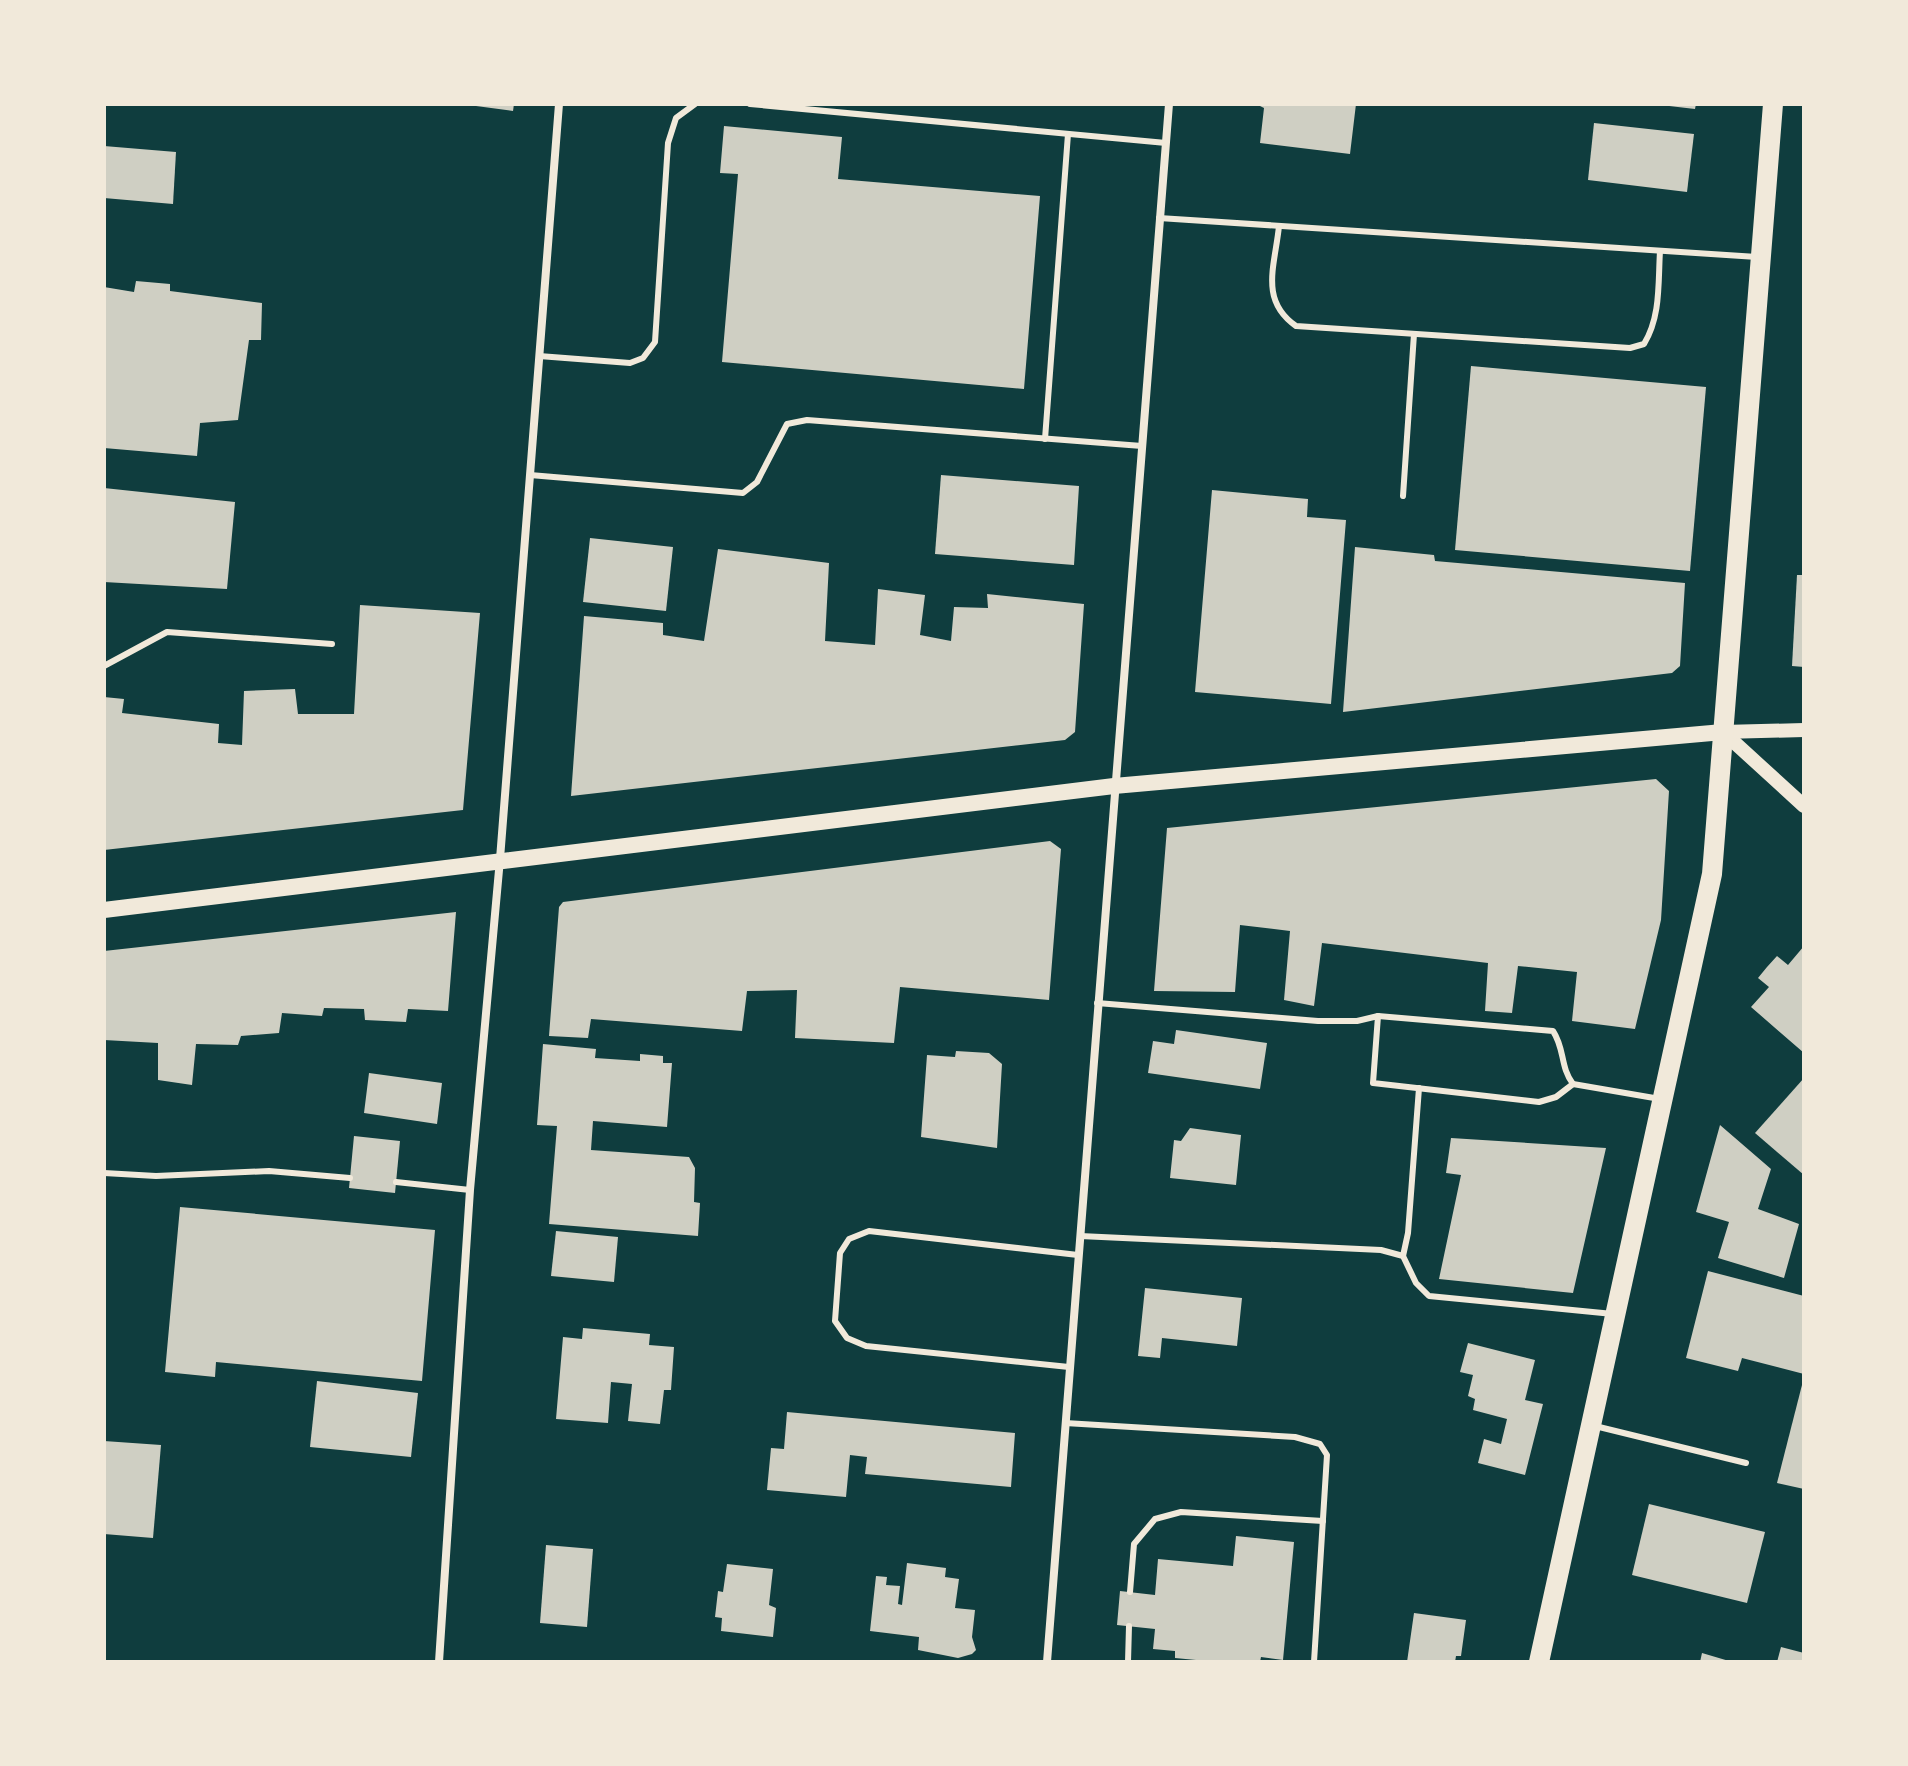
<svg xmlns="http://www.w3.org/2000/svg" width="1908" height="1766" font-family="'Roboto Condensed',sans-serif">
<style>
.building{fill:#cfcfc3}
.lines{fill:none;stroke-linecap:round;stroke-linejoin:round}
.service{stroke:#f1e9da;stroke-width:6}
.minor{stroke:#f1e9da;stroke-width:8}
.tertiary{stroke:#f1e9da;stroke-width:14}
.secondary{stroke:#f1e9da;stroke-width:16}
.primary{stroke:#f1e9da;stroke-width:20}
</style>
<rect width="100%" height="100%" fill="#0f3d3e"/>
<g class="building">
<polygon points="461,104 514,104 513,111"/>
<polygon points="1256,104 1356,104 1350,154 1260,143 1264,108"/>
<polygon points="1652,104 1696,104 1695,109"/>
<polygon points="1594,123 1694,134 1687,192 1588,180"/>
<polygon points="724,126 842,137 838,179 1040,196 1024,389 722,362 738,174 720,173"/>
<polygon points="104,146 176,152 173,204 104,198"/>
<polygon points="136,281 170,284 170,291 262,303 261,340 249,340 238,420 200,423 197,456 104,448 104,287 134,292"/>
<polygon points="1471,366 1706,387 1690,571 1455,550"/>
<polygon points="941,475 1079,486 1074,565 935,554"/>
<polygon points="104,488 235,502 227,589 104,582"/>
<polygon points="1212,490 1308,499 1307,517 1346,520 1331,704 1195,692"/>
<polygon points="590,538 673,547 666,611 583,602"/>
<polygon points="1355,547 1434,555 1435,561 1685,583 1680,666 1672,673 1343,712"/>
<polygon points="718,549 829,563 825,641 875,645 878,589 925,595 920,635 951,641 954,607 988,608 987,594 1084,604 1075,732 1065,740 571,796 584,616 663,623 663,635 704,641"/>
<polygon points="1797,575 1804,575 1804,667 1792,666"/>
<polygon points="360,605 480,613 463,810 104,850 104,697 124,699 122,713 219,724 218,743 242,745 244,691 295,689 298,714 354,714"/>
<polygon points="1656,779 1669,791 1661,920 1635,1029 1572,1021 1577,972 1518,966 1512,1013 1485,1011 1488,963 1322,943 1314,1006 1284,1000 1290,931 1240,925 1235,992 1154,991 1167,828"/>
<polygon points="1050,841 1061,849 1049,1000 900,987 894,1043 795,1038 797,990 747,991 742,1031 591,1019 588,1038 549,1036 559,907 563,902"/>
<polygon points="456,912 448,1011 408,1009 406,1022 365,1020 364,1009 324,1008 322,1016 282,1013 279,1033 241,1036 238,1045 196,1044 192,1085 158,1080 158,1043 104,1040 104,951"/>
<polygon points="1804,946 1804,1053 1751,1007 1769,987 1758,978 1767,967 1777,956 1788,965"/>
<polygon points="1176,1030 1267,1043 1260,1089 1148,1073 1153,1041 1174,1044"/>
<polygon points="543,1044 596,1049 595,1058 640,1061 640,1054 663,1056 663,1063 672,1063 667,1127 593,1121 591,1150 689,1157 695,1168 694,1202 700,1203 698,1236 549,1224 557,1126 537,1125"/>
<polygon points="956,1051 989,1053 1002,1064 997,1148 921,1137 927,1055 955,1057"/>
<polygon points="369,1073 442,1083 437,1124 364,1113"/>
<polygon points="1804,1078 1804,1175 1755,1133"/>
<polygon points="1720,1125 1771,1169 1758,1209 1799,1224 1784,1278 1718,1258 1729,1222 1696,1212"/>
<polygon points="1190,1128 1241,1135 1236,1185 1170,1178 1174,1140 1181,1141"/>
<polygon points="354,1136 400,1141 395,1193 349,1188"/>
<polygon points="1451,1138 1606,1148 1573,1293 1439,1279 1461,1175 1446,1173"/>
<polygon points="180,1207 435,1230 422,1381 216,1362 215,1377 165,1372"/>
<polygon points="556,1231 618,1237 614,1282 551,1276"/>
<polygon points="1708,1271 1804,1296 1804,1374 1742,1358 1738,1371 1686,1358"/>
<polygon points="1145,1288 1242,1298 1237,1346 1162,1338 1160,1358 1138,1356"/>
<polygon points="583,1328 650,1334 649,1345 674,1347 671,1390 664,1390 660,1424 628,1421 632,1384 611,1382 608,1423 556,1419 563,1337 582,1339"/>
<polygon points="1468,1343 1535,1360 1525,1400 1543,1404 1525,1475 1478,1463 1484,1439 1501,1444 1507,1419 1473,1410 1475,1399 1468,1396 1473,1375 1460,1372"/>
<polygon points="317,1381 418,1393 411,1457 310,1447"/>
<polygon points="1803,1381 1804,1381 1804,1489 1777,1483"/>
<polygon points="787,1412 1015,1433 1011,1487 865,1474 867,1457 850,1455 846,1497 767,1490 771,1448 784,1449"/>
<polygon points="104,1441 161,1445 153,1538 104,1534"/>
<polygon points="1649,1504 1765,1532 1747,1603 1632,1575"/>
<polygon points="1236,1536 1294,1542 1283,1660 1261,1657 1260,1662 1217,1662 1175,1658 1175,1651 1153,1649 1155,1629 1117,1625 1120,1591 1155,1595 1158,1559 1233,1566"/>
<polygon points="546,1545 593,1549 587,1627 540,1623"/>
<polygon points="907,1563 946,1568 945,1577 959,1579 955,1608 975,1610 972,1637 976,1650 972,1654 958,1658 918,1650 919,1637 870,1631 876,1576 887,1577 886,1585 900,1586 898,1604 902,1605"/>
<polygon points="727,1564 773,1569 769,1605 776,1608 773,1637 721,1631 722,1618 715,1617 718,1591 723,1592"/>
<polygon points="1414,1613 1466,1620 1461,1656 1456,1656 1455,1662 1407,1662"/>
<polygon points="1781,1647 1804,1653 1804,1662 1777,1662"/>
<polygon points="1702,1653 1729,1661 1729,1662 1700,1662"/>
</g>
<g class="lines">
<g class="service">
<polyline points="750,104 1166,143"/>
<polyline points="1159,218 1757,257"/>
<path d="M1279,226c-4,40 -20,74 17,100l334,22 14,-4c17,-28 14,-61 16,-93"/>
<polyline points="539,356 630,363 643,358 655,342 668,143 676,118 695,104"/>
<polyline points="1045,439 1068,134"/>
<polyline points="530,475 743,493 757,482 787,424 807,420 1142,446"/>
<polyline points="1403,496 1414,334"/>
<polyline points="104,666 167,632 332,644"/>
<path d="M1097,1003l221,18h39l21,-5 175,15c12,18 7,36 20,53l87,15"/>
<polyline points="1378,1016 1373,1083 1539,1102 1556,1097 1573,1084"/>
<polyline points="104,1173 156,1176 269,1171 350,1178"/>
<polyline points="396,1182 470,1190"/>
<polyline points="1080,1236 1381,1250 1403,1256 1416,1283 1429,1296 1613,1314"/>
<polyline points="1403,1256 1408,1233 1419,1088"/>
<polyline points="1069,1367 866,1346 847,1338 835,1321 840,1253 849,1239 869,1231 1078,1255"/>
<polyline points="1065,1423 1295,1437 1320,1444 1327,1455 1314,1662"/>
<polyline points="1595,1426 1746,1463"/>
<polyline points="1130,1592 1134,1544 1155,1519 1181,1512 1323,1521"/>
<polyline points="1128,1662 1129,1626"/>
</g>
<g class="minor">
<polyline points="439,1662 470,1190 500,859 559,104"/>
<polyline points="1047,1662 1169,104"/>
</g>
<g class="tertiary">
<polyline points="1723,732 1804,806"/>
<polyline points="1723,732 1804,730"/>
</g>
<polyline class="secondary" points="104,910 1114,786 1723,732"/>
<polyline class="primary" points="1539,1662 1712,874 1773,104"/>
</g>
<rect width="1908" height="1766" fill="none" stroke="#f1e9da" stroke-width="212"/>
</svg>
